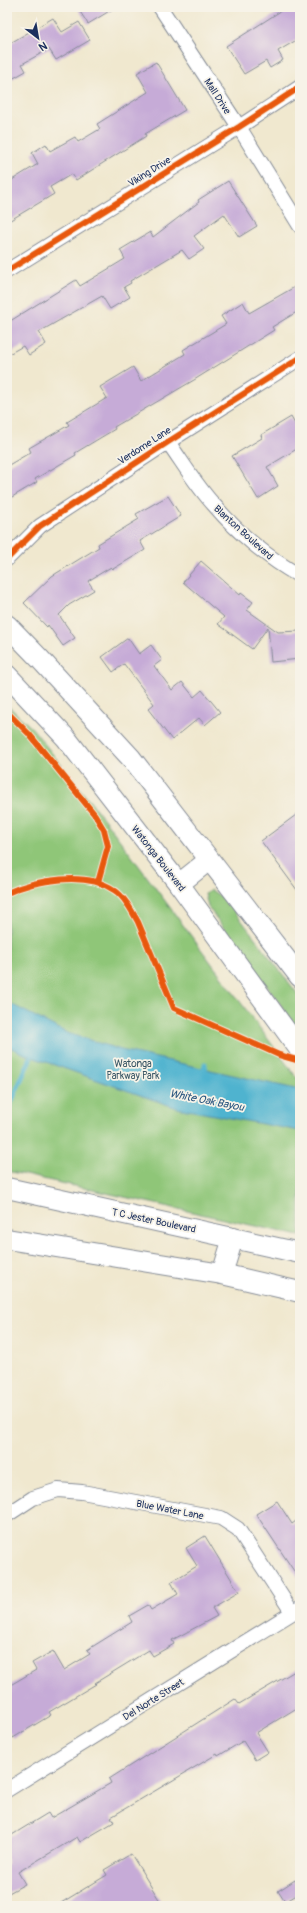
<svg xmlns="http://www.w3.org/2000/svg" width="307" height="1913" font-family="Pangolin,sans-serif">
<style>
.green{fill:#8fc678;stroke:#557a6b}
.water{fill:#50b3cf;stroke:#367196}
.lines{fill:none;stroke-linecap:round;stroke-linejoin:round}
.stream{stroke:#50b3cf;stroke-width:5}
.building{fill:#c6abd7}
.street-casing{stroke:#868c96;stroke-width:16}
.secondary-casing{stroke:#868c96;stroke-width:22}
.street{stroke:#fff;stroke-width:14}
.secondary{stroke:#fff;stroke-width:20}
.cycleway-casing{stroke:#f7f3e8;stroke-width:8}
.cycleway{stroke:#e8590c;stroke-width:6}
.labels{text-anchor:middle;stroke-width:3.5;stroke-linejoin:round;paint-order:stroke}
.street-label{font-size:10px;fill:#1b2f5e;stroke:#f7f3e8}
.park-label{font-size:10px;fill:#385564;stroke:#f7f3e8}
.water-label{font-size:11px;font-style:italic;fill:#2b5780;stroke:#f7f3e8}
</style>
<rect width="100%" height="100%" fill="#f7f3e8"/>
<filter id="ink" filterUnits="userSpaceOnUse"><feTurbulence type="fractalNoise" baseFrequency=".025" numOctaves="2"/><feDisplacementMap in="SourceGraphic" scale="8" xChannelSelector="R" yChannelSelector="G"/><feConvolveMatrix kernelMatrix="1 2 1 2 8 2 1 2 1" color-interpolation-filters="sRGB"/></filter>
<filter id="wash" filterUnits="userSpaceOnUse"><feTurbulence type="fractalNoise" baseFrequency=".012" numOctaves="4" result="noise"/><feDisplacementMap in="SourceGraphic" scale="16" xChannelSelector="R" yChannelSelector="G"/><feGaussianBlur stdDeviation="0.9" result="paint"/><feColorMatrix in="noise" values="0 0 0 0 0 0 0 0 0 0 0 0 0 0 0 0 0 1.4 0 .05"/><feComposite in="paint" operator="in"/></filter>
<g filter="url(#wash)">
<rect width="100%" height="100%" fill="#f0e8cf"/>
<g class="green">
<polygon points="7,705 32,728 107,823 300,1082 300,1236 7,1171"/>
<polygon points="211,890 226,900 300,997 300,1031 208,907 205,894"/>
</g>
<polygon class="water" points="7,1002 67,1033 121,1050 300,1090 300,1131 177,1108 29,1056 7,1046"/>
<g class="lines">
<g class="stream">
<polyline points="203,1075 205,1064"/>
<polyline points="7,1112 34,1050"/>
</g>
</g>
<g id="blocks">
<g class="building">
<polygon points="77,7 116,7 88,24"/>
<polygon points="287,7 300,7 300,38 278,51 283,60 270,68 266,61 244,74 226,46"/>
<polygon points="53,18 62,32 79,22 90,40 56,60 49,49 22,64 26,71 12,79 7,70 7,45"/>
<polygon points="156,62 185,110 145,134 146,136 76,180 72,174 50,187 54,194 7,222 7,183 38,164 32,153 46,144 50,151 75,137 78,142 100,129 97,124 148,92 137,73"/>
<polygon points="228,181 257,226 239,237 224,214 194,236 204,249 189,259 182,250 130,281 131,283 124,287 130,297 110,309 102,296 39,332 46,344 29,355 23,346 7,355 7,323 76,280 80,286 125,259 120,250 150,232 153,237 199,202 198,200"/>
<polygon points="300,284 300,310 272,327 274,330 194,380 114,427 115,429 75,453 76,455 35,479 37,482 7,500 7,466 31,452 29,448 69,425 67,422 107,398 100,387 133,367 141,381 185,354 183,350 226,324 221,316 243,302 249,313"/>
<polygon points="291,417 300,433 300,447 267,467 278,486 258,499 232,456 262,438 261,435"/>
<polygon points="168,496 181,516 140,541 145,550 113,569 111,567 88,581 94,590 69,605 59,615 75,638 63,646 48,625 47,627 24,603 52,576 99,547 98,544 139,519 136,514"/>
<polygon points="201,561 240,595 241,593 253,602 247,610 278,632 300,631 300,659 271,662 268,627 252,649 218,624 224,617 183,582"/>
<polygon points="128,638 139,654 151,645 162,660 154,666 172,690 182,682 194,697 202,690 220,712 205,725 199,718 172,740 148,709 154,704 124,664 113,672 102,657"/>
<polygon points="300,812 300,894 261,841"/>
<polygon points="277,1501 292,1524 300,1518 300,1580 256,1514"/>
<polygon points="205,1536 239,1592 212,1608 217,1616 172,1640 174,1644 153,1656 149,1650 95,1683 96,1684 49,1712 51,1715 13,1738 7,1728 7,1687 36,1670 32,1663 53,1651 64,1670 90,1654 87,1650 132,1622 129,1616 148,1605 151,1610 178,1594 171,1582 197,1566 186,1548"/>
<polygon points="300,1668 300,1706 256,1733 268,1752 255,1760 243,1741 218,1756 217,1754 111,1817 114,1822 80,1842 77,1837 18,1872 25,1884 7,1894 7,1838 48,1813 51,1818 111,1783 109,1779 235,1699 239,1704"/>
<polygon points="131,1854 163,1906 56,1906 107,1875 104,1870"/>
<polygon points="295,1880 300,1889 300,1893 285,1902 278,1891"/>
</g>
</g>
</g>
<g filter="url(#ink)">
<use href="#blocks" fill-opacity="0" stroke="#868c96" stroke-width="1"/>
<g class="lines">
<g class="street-casing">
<g id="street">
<polyline points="160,7 239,127 300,226"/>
<polyline points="7,271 239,127 300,87"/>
<path d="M168,442c15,21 29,45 47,64 23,27 54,53 85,70"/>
<polyline points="7,559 40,526 168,442 300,358"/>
<polyline points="7,1515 33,1498 58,1490 82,1492 221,1518 238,1529 292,1612"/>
<polyline points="7,1790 300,1608"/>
</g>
</g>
<g class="secondary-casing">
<g id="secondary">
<polyline points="7,625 40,659 131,758 300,977"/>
<polyline points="7,675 66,738 179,884 300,1050"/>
<polyline points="179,884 209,860"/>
<polyline points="7,1188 300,1253"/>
<polyline points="7,1239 222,1274 300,1292"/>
<polyline points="222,1274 233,1238"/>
</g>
</g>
<use href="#street" class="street"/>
<use href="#secondary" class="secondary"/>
<g class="cycleway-casing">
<g id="cycleway">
<polyline points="7,271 239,127 300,87"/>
<polyline points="7,559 40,526 168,442 300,358"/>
<polyline points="7,712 29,734 95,815 104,830 108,846 98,882"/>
<path d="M7,893c28,-13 79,-22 107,-3 10,6 18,21 24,32l36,86 105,47 21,6"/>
</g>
</g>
<use href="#cycleway" class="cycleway"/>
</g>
</g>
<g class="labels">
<g class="street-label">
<text transform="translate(218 96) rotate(57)" y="4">Mall Drive</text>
<text transform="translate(149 171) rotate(-32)" y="4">Viking Drive</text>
<text transform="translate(144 445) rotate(-33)" y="4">Verdome Lane</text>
<text transform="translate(244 532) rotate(42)" y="4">Blanton Boulevard</text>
<text transform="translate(159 858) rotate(52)" y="4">Watonga Boulevard</text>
<text transform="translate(154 1220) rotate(12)" y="4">T C Jester Boulevard</text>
<text transform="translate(170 1509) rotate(11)" y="4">Blue Water Lane</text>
<text transform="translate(153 1699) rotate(-32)" y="4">Del Norte Street</text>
</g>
<g class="park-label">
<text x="133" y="1067">Watonga<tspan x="133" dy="12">Parkway Park</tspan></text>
</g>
<g class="water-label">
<text transform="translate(207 1100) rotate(11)" y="4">White Oak Bayou</text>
</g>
</g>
<rect width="307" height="1913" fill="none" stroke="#f7f3e8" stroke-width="24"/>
<g transform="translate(38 38) rotate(149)" stroke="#f7f3e8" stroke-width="3" paint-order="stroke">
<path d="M0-3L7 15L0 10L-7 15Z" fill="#1b2f5e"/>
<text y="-6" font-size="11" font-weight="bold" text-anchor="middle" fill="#1b2f5e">N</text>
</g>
</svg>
